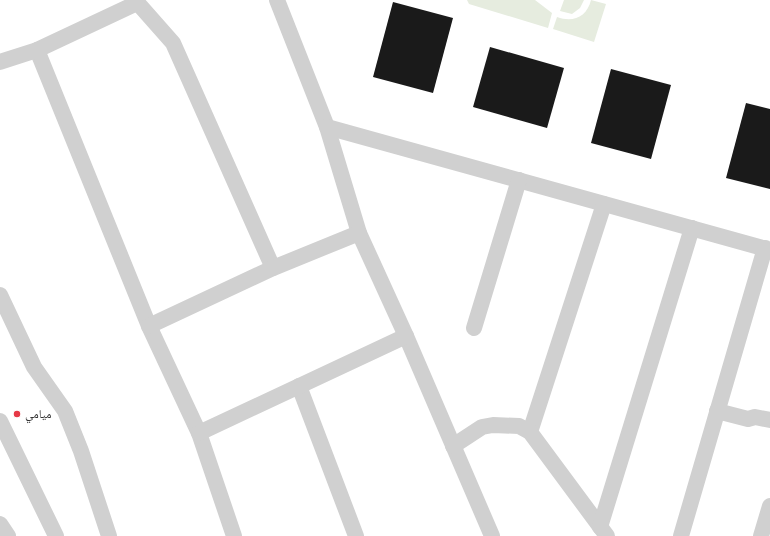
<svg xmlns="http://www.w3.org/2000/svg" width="770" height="536" font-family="Roboto,'Noto Naskh Arabic',sans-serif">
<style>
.green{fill:#e6ecdf}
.building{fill:#1a1a1a}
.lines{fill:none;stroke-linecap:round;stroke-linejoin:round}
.minor{stroke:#d0d0d0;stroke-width:16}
.poi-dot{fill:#e63946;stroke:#fff;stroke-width:1.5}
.labels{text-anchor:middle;stroke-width:4;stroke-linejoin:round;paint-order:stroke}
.poi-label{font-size:12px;fill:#333;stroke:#fff;text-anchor:start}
</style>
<rect width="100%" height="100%" fill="#fff"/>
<g class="green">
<polygon points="467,0 535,0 552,13 548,28 469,4"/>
<polygon points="564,0 584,0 580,8 572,14 560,11"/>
<path d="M591,0l15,4 -12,38 -41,-13 4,-12c16,6 30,0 34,-17z"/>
</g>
<g class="building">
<polygon points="393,2 453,18 433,93 373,77"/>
<polygon points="490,47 564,68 547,128 473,107"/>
<polygon points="611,69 671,85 651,159 591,143"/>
<polygon points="746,103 770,109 770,189 726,178"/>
</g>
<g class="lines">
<g class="minor">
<polyline points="135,0 173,43 273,268"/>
<polyline points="277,0 327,127 359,233 406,336 492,536"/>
<polyline points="37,50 149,326 199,433 234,536"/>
<polyline points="0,62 37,50 137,3"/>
<polyline points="327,127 770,250"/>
<polyline points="0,295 34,367 65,411 81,451 109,536"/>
<polyline points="149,326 273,268 359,233"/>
<polyline points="474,328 519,180"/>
<polyline points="299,386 356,536"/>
<polyline points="717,411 748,419 755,417 770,420"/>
<polyline points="0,421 56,536"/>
<polyline points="530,432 604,204"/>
<polyline points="199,433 406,336"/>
<polyline points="453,446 482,427 493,425 519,426 530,432 607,536"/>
<polyline points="0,524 8,536"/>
<polyline points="600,527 692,228"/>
<polyline points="681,536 765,248"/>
<polyline points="761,536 770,506"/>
</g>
</g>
<circle class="poi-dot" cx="17" cy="414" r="4"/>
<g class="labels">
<g class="poi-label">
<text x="25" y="418">ميامي</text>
</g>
</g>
</svg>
